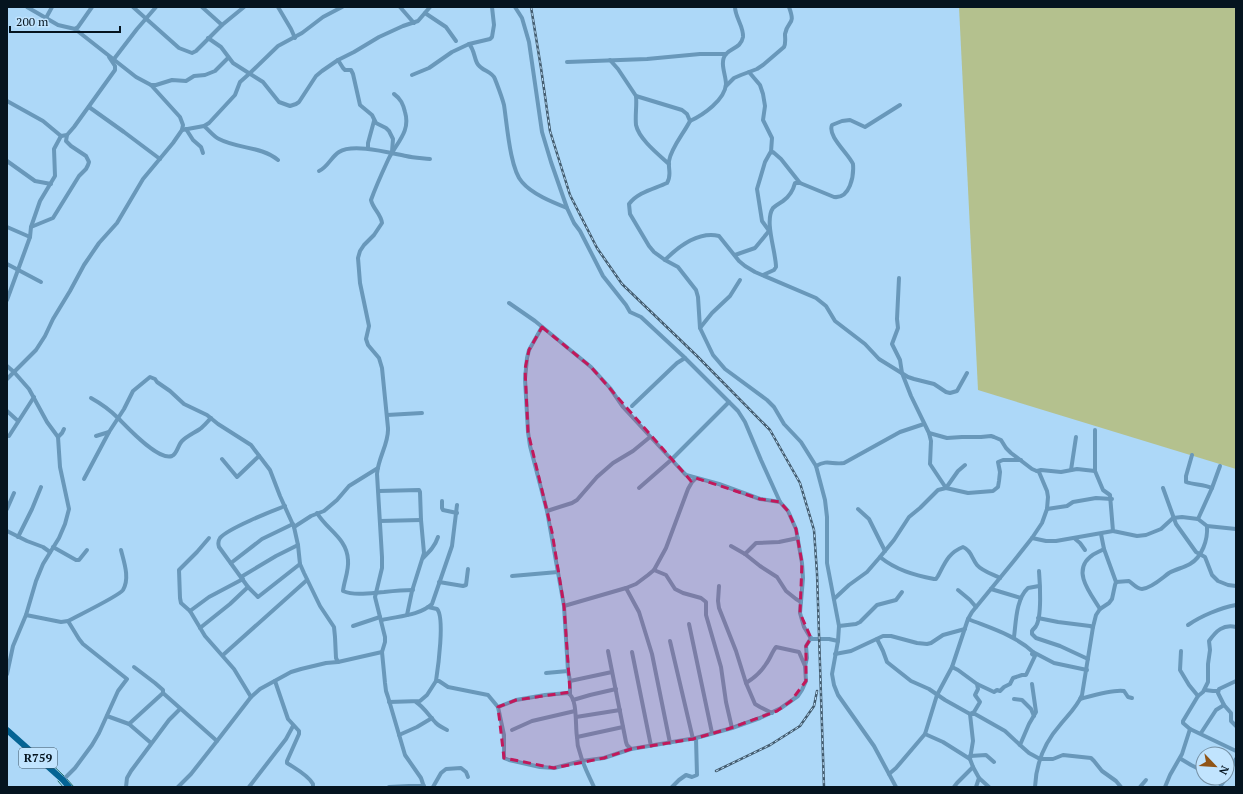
<svg xmlns="http://www.w3.org/2000/svg" width="1243" height="794" font-family="'PT Serif',serif">
<style>
.green{fill:#b4c18e}
.lines{fill:none;stroke-linecap:round;stroke-linejoin:round}
.stream{stroke:#22736b;stroke-width:1}
.minor{stroke:#6998ba;stroke-width:4}
.primary{stroke:#056494;stroke-width:6}
.rail-casing{stroke:#435c6f;stroke-width:2.5}
.rail{stroke:#c1e4fe;stroke-width:1;stroke-dasharray:3;stroke-linecap:butt}
.marked{fill:#c2185b;fill-opacity:0.2;stroke:#c2185b;stroke-width:3;stroke-dasharray:8 5;stroke-linejoin:round}
.labels{text-anchor:middle;stroke-width:3;stroke-linejoin:round;paint-order:stroke}
.shield{fill:#c1e4fe;stroke:#3d5262;stroke-width:1}
.shield-label{font-size:12px;font-weight:bold;fill:#05141f}
</style>
<rect width="100%" height="100%" fill="#add8f8"/>
<polygon class="green" points="959,7 1236,7 1236,469 978,390"/>
<g class="lines">
<g class="stream">
<polyline points="39,752 64,776"/>
<polyline points="66,778 74,787"/>
<polyline points="58,781 63,787"/>
</g>
<g class="minor">
<polyline points="27,7 58,25 75,29 78,27 92,7"/>
<polyline points="133,7 179,48 192,53 196,51 222,25 244,7"/>
<polyline points="202,7 222,25"/>
<polyline points="278,7 291,29 295,38"/>
<polyline points="400,7 414,23"/>
<polyline points="515,7 522,18 529,42 542,132 551,162 567,208 574,223 580,231 603,276 626,305 630,312 641,317 683,356 738,411 745,422 761,460 780,502 788,511 796,529 802,563 803,578 800,613 804,627 810,637 812,639 829,639 838,641"/>
<polyline points="425,13 446,27 456,41"/>
<polyline points="46,18 52,7"/>
<polyline points="75,29 136,77 151,85 156,85 172,80 186,81 194,76 205,75 215,71 228,58"/>
<polyline points="208,38 221,47 233,63 263,82 279,102 290,106 296,104 299,102 316,76 322,71 338,60 354,52 379,37 403,26 418,21 430,7"/>
<polyline points="469,44 490,39 492,37 494,25 492,7"/>
<polyline points="114,59 137,29 156,7"/>
<polyline points="338,60 343,68 345,70 351,70 353,74 360,105 372,115 376,123 386,128 389,131 393,139 392,152"/>
<path d="M610,60l8,9 18,27 46,14 5,4 3,7c-6,12 -19,27 -21,40 -1,8 3,15 -2,22 -13,6 -29,9 -38,21l1,10 19,32 5,6 11,8 13,7 18,23 2,7 2,31 13,27 12,14 42,31 7,7 10,17 17,18 15,24 9,34 2,17v46l12,63 -1,15 -6,33 2,11 4,10 36,51 22,41"/>
<polyline points="567,62 647,59 700,54 726,54"/>
<polyline points="749,72 760,85 763,94 765,106 763,120 772,138 771,152"/>
<path d="M412,75l17,-7 23,-16 17,-8c5,5 5,13 8,19 4,8 15,8 18,16 3,8 7,18 9,26 3,19 6,64 18,77 10,12 30,20 45,26"/>
<path d="M726,86l8,-8 7,-3 16,-6 6,-4 21,-18c2,-4 1,-8 1,-13 3,-15 11,-8 4,-27"/>
<path d="M636,96c1,9 -1,19 0,29 3,14 22,29 33,39"/>
<polyline points="7,101 43,121 61,136 67,135 74,127 115,70 115,66 109,57"/>
<polyline points="89,107 124,132 160,159"/>
<path d="M690,121c13,-6 35,-21 36,-37 0,-9 -7,-22 0,-30 5,-6 15,-6 17,-17 1,-10 -8,-20 -8,-30"/>
<path d="M204,126c5,4 9,10 15,13 19,10 42,7 59,21"/>
<polyline points="186,129 193,140 201,147 203,153"/>
<polyline points="182,130 204,126 209,123 235,95 240,82 249,74 278,46 302,33 323,17 342,7"/>
<polyline points="368,148 368,143 374,121"/>
<polyline points="7,161 35,181 51,184"/>
<path d="M319,171c9,-4 12,-14 20,-19 14,-9 51,1 67,4 8,2 16,2 24,3"/>
<polyline points="7,227 30,237"/>
<polyline points="31,227 53,218 79,176 86,169 88,165 89,162 86,156 71,146 66,141 67,135"/>
<polyline points="770,232 762,221 757,189 765,162 770,153 773,152 781,159 800,183"/>
<polyline points="735,255 755,248 769,231"/>
<path d="M665,260c14,-14 33,-29 54,-24l20,25 6,5 10,6 61,26 10,8 9,15 30,23 14,15 29,18 6,2 20,5 12,8 4,1 7,-2 10,-18"/>
<polyline points="7,264 41,282"/>
<path d="M763,275l11,-5 2,-3c0,-15 -12,-46 -3,-59 3,-3 7,-5 10,-7 7,-5 10,-10 12,-18h5l34,14c16,2 20,-21 19,-33 -4,-10 -26,-28 -21,-39l10,-4 8,-1 15,7 35,-22"/>
<polyline points="7,300 30,237 31,227 40,201 55,176 54,149 61,136"/>
<polyline points="509,303 535,321 591,367 610,388 623,407 684,473 686,475 719,484 760,499 780,502"/>
<polyline points="542,327 529,350 527,358 525,379 528,432 530,446 547,511 564,606 626,588 636,584 648,575 654,570 666,548 688,489 692,482 696,478"/>
<polyline points="700,328 712,313 730,296 740,280"/>
<polyline points="7,366 14,372 29,389 47,422 58,437 60,467 69,509 65,524 59,538 43,564 36,581 26,615 13,646 7,674"/>
<polyline points="7,379 36,350 45,336 53,319 70,291 84,265 99,243 117,223 143,179 173,143 182,130 183,125 180,117 151,85"/>
<path d="M91,398c9,5 20,13 27,20 9,9 40,43 54,38 5,-2 6,-11 10,-15 5,-5 12,-8 18,-12 4,-3 7,-7 11,-11"/>
<polyline points="632,406 677,363 685,358"/>
<polyline points="7,411 18,421"/>
<polyline points="387,415 422,413"/>
<polyline points="1095,430 1095,471 1103,490 1110,495 1113,531 1137,536 1146,535 1161,529 1173,518 1182,517 1198,519 1207,526 1236,529"/>
<polyline points="929,433 931,441 930,464 946,488 968,493 993,491 998,487 999,481 1000,472 998,462 1003,460 1021,460"/>
<polyline points="9,436 34,397"/>
<polyline points="96,436 109,432 124,409 133,391 150,377 155,379 157,382 170,391 184,404 207,415 218,424 251,445 270,470 280,496 294,527 298,545 300,564 304,573 320,606 334,627 335,637 336,658 338,662"/>
<polyline points="58,437 62,433 64,429"/>
<path d="M1192,455l-6,21v6c8,3 18,2 26,6l-14,31"/>
<polyline points="222,459 237,477 259,456"/>
<path d="M816,466c12,-7 16,-1 28,-3l56,-31 24,-8"/>
<polyline points="1071,470 1076,437"/>
<polyline points="1037,471 1041,470 1061,472 1077,469 1095,471"/>
<polyline points="84,479 109,432"/>
<polyline points="639,488 671,460 729,402"/>
<polyline points="1163,488 1176,524 1196,552 1205,557 1212,575 1218,581 1228,585 1236,586"/>
<polyline points="1212,488 1220,466"/>
<polyline points="379,491 419,490 420,492 421,520 424,553 412,591 407,615"/>
<polyline points="442,501 442,508 443,510 457,513"/>
<path d="M285,506c-13,5 -58,23 -65,32 -2,3 -2,6 -1,9l29,40 10,10 42,-33"/>
<polyline points="7,509 14,493"/>
<polyline points="858,509 869,519 885,551"/>
<polyline points="1047,509 1067,506 1073,502 1096,498 1112,499"/>
<polyline points="547,511 572,503 577,500 597,477 613,463 633,451 650,437"/>
<path d="M317,513c10,17 30,25 31,47 1,11 -4,21 -5,31 12,5 28,2 41,1 9,-1 19,-2 29,-2"/>
<polyline points="380,521 421,520"/>
<polyline points="294,527 311,516 324,511 337,500 349,486 378,468"/>
<polyline points="7,531 27,541 43,547 50,552"/>
<polyline points="18,537 32,509 41,487"/>
<polyline points="209,538 197,552 179,570 180,598 181,603 190,611 205,636 234,669 251,697"/>
<polyline points="1032,538 1046,541 1056,541 1113,531"/>
<polyline points="1074,538 1080,543 1085,550"/>
<polyline points="731,546 745,554 760,566 777,577 786,591 796,599 801,602"/>
<polyline points="53,547 76,560 79,560 87,550"/>
<polyline points="745,554 756,543 779,542 798,538"/>
<path d="M880,557c16,13 34,18 54,22h2l2,-3c7,-13 10,-23 25,-29 8,3 9,12 14,18 5,6 15,9 23,13"/>
<path d="M423,558c7,-7 12,-12 15,-21"/>
<polyline points="231,563 262,539 293,524"/>
<polyline points="654,570 666,575 675,589 683,593 701,598 706,602 706,615 721,667 726,702 732,728"/>
<path d="M1039,571c1,12 3,46 -3,55 -1,2 -3,3 -4,5v3l4,4 24,8 28,13"/>
<polyline points="512,576 558,572"/>
<polyline points="241,577 276,556 298,545"/>
<polyline points="439,582 463,586 466,585 468,569"/>
<path d="M1116,582l13,-1c4,3 8,8 13,8 10,-1 20,-11 27,-16 7,-4 14,-5 21,-9 12,-7 18,-24 17,-38"/>
<polyline points="719,586 718,601 719,608 736,651 746,683 755,704 760,707 772,713"/>
<polyline points="626,588 639,612 652,654 670,743"/>
<polyline points="991,589 1021,598"/>
<polyline points="958,590 970,600 976,607"/>
<polyline points="834,599 849,585 867,572 880,557 894,540 909,517 920,508 938,490 946,488 958,471 965,465"/>
<polyline points="564,606 568,671 570,681 570,694"/>
<path d="M428,607l9,2c8,8 1,59 -1,72"/>
<path d="M1100,609c-9,-15 -28,-37 -10,-52 4,-4 9,-5 14,-8"/>
<polyline points="190,611 209,597 243,579"/>
<path d="M26,615l35,7 7,-1c9,-5 51,-25 55,-31 7,-12 1,-28 -2,-40"/>
<polyline points="1038,618 1058,622 1090,626 1093,627"/>
<path d="M968,619c22,9 47,16 65,33l-1,2 3,2 -9,19h-4l-9,3 -3,6 -6,3 -4,4 -3,-1 -3,2 -17,-8"/>
<path d="M382,620c16,-4 37,-4 50,-16l20,-58 5,-41"/>
<polyline points="689,624 712,733"/>
<path d="M1188,625c13,-9 32,-17 48,-20"/>
<polyline points="353,626 380,617"/>
<polyline points="839,626 856,624 860,622 877,605 896,600 902,592"/>
<polyline points="200,628 230,604 248,587"/>
<path d="M1014,637c2,-15 2,-38 14,-49l11,-2"/>
<polyline points="877,639 883,651 887,662 892,666 911,681 929,689 945,700 970,714 974,712 980,702 975,695 978,689 977,684 958,670 952,667"/>
<polyline points="670,641 693,739"/>
<polyline points="608,651 626,742 627,745 631,749"/>
<polyline points="1181,651 1180,670 1189,685 1198,696"/>
<polyline points="382,652 385,683 386,691 388,697 405,755 421,778 424,787"/>
<polyline points="632,652 651,746"/>
<polyline points="1033,652 1054,663 1087,670"/>
<polyline points="835,654 851,651 883,636 891,636 917,643 927,644 931,643 943,635 965,629"/>
<polyline points="223,655 307,580"/>
<polyline points="546,673 568,671"/>
<path d="M275,681l13,38 11,12v3l-12,27v2c9,6 21,12 26,21v3"/>
<polyline points="570,681 612,672"/>
<polyline points="1236,681 1219,689 1218,693 1224,705 1231,713 1231,721 1236,726"/>
<path d="M746,683c8,-5 15,-11 20,-19 4,-5 6,-12 10,-17l23,5 6,14"/>
<polyline points="1032,684 1036,712 1029,724 1020,745 1029,753 1040,759 1053,759 1063,755 1091,758 1094,761 1102,771 1116,781 1121,787"/>
<polyline points="1205,690 1213,691 1218,691"/>
<polyline points="163,693 217,741"/>
<polyline points="1014,699 1022,700 1031,709 1034,716"/>
<path d="M1080,699c11,-3 34,-10 44,-8l4,6 4,1"/>
<polyline points="573,700 590,695 616,689"/>
<path d="M389,702l31,-1 7,-6 9,-14h3l9,6 40,8 10,12 18,-7 29,-5 23,-2c10,5 7,34 9,44 0,5 1,11 3,16 3,12 9,23 14,34"/>
<path d="M416,702c8,5 13,14 20,21 3,3 7,5 11,7"/>
<polyline points="498,707 504,735 504,758 509,760 540,767 554,768 582,761 604,758 631,749 696,738 732,728 760,718 781,708 798,696 802,690 806,681 805,666 807,658 806,646 811,638"/>
<polyline points="107,716 129,724 151,743"/>
<polyline points="576,717 620,710"/>
<polyline points="129,724 163,693 163,690 155,683 134,667"/>
<path d="M1190,729l-7,-6v-2l15,-25 5,-4 5,-10v-18l2,-14 -1,-9c7,-10 14,-17 27,-14"/>
<polyline points="512,730 532,721 575,711"/>
<polyline points="1201,733 1216,710 1224,705"/>
<polyline points="925,734 943,742 970,759 973,767"/>
<polyline points="399,735 417,727 432,718"/>
<polyline points="577,737 623,727"/>
<polyline points="970,756 986,755 994,762"/>
<polyline points="970,759 973,741 970,714 975,714 1005,731 1020,745"/>
<polyline points="1181,759 1191,765 1203,771"/>
<polyline points="889,774 896,768 925,734 937,695 952,667 968,619 972,612 1013,562 1032,538 1042,523 1047,509 1048,497 1047,491 1039,472 1032,469 1011,453 1006,448 1001,440 994,437 991,436 981,437 962,437 947,438 929,433 928,431 911,396 902,373 900,360 892,344 898,328 897,319 899,278"/>
<polyline points="1227,776 1236,759"/>
<polyline points="979,778 989,787"/>
<polyline points="63,780 75,768 92,745 99,733 118,691 127,679 83,644 79,639 68,621"/>
<polyline points="126,787 127,778 131,771 169,720 180,709"/>
<path d="M178,787l13,-13 26,-33 34,-44 9,-8 31,-17 10,-3 25,-6 12,-1 44,-10 3,-10v-5l-10,-40 7,-29v-11l-5,-83c1,-16 12,-31 11,-46l-6,-60 -3,-10 -11,-13 -2,-6 3,-13 -9,-43 -2,-25 2,-7 4,-6 10,-10 8,-12c-1,-9 -9,-14 -11,-23 5,-14 11,-27 17,-40 8,-17 23,-28 17,-48 -2,-8 -4,-13 -11,-18"/>
<polyline points="249,787 286,739 293,726"/>
<polyline points="389,787 409,786 424,786"/>
<polyline points="433,787 441,773 446,769 461,768 466,772 468,777"/>
<polyline points="672,787 679,780 686,775 692,777 697,775 696,738"/>
<polyline points="954,787 957,783 973,767 979,778 976,787"/>
<path d="M1035,787c1,-23 10,-45 25,-62 8,-10 17,-18 22,-30l11,-68 3,-12 4,-6 9,-6 3,-4 3,-14 1,-3 -12,-33 -3,-15"/>
<polyline points="1140,787 1146,780"/>
<polyline points="1165,787 1170,775 1182,754 1190,729 1236,751"/>
<polyline points="1220,787 1226,778"/>
</g>
<polyline class="primary" points="7,730 63,780 69,787"/>
<g class="rail-casing">
<g id="rail">
<polyline points="531,7 541,68 550,131 570,195 597,248 622,284 697,356 770,430 800,483 814,530 817,573 824,787"/>
<polyline points="716,771 770,745 800,726 814,706 817,691"/>
</g>
</g>
<use href="#rail" class="rail"/>
</g>
<path class="marked" d="M542,327l49,40 100,114 5,-3 64,21 20,3 8,9 8,18 6,34 -2,50 11,25 -5,8v35l-15,20 -14,10 -49,18 -35,10 -62,10 -27,9 -50,10 -50,-10 -6,-51 18,-7 54,-8 -6,-86 -12,-74 -24,-100 -3,-63 4,-19z"/>
<g class="labels">
<rect class="shield" x="19" y="748" width="38" height="20" rx="3"/>
<g class="shield-label">
<text x="38" y="762">R759</text>
</g>
</g>
<rect width="1243" height="794" fill="none" stroke="#05141f" stroke-width="16"/>
<g transform="translate(1215 766) rotate(115)"><circle r="19" fill="#c1e4fe" stroke="#7691a5"/>
<path d="M0-3L7 15L0 10L-7 15Z" fill="#905416"/>
<text y="-6" font-size="11" font-weight="bold" text-anchor="middle" fill="#05141f">N</text>
</g>
<path d="M10 26v6h110v-6" fill="none" stroke="#05141f" stroke-width="2"/>
<text x="16" y="26" font-size="12" fill="#05141f" stroke="#c1e4fe" stroke-width="3" paint-order="stroke">200 m</text>
</svg>
